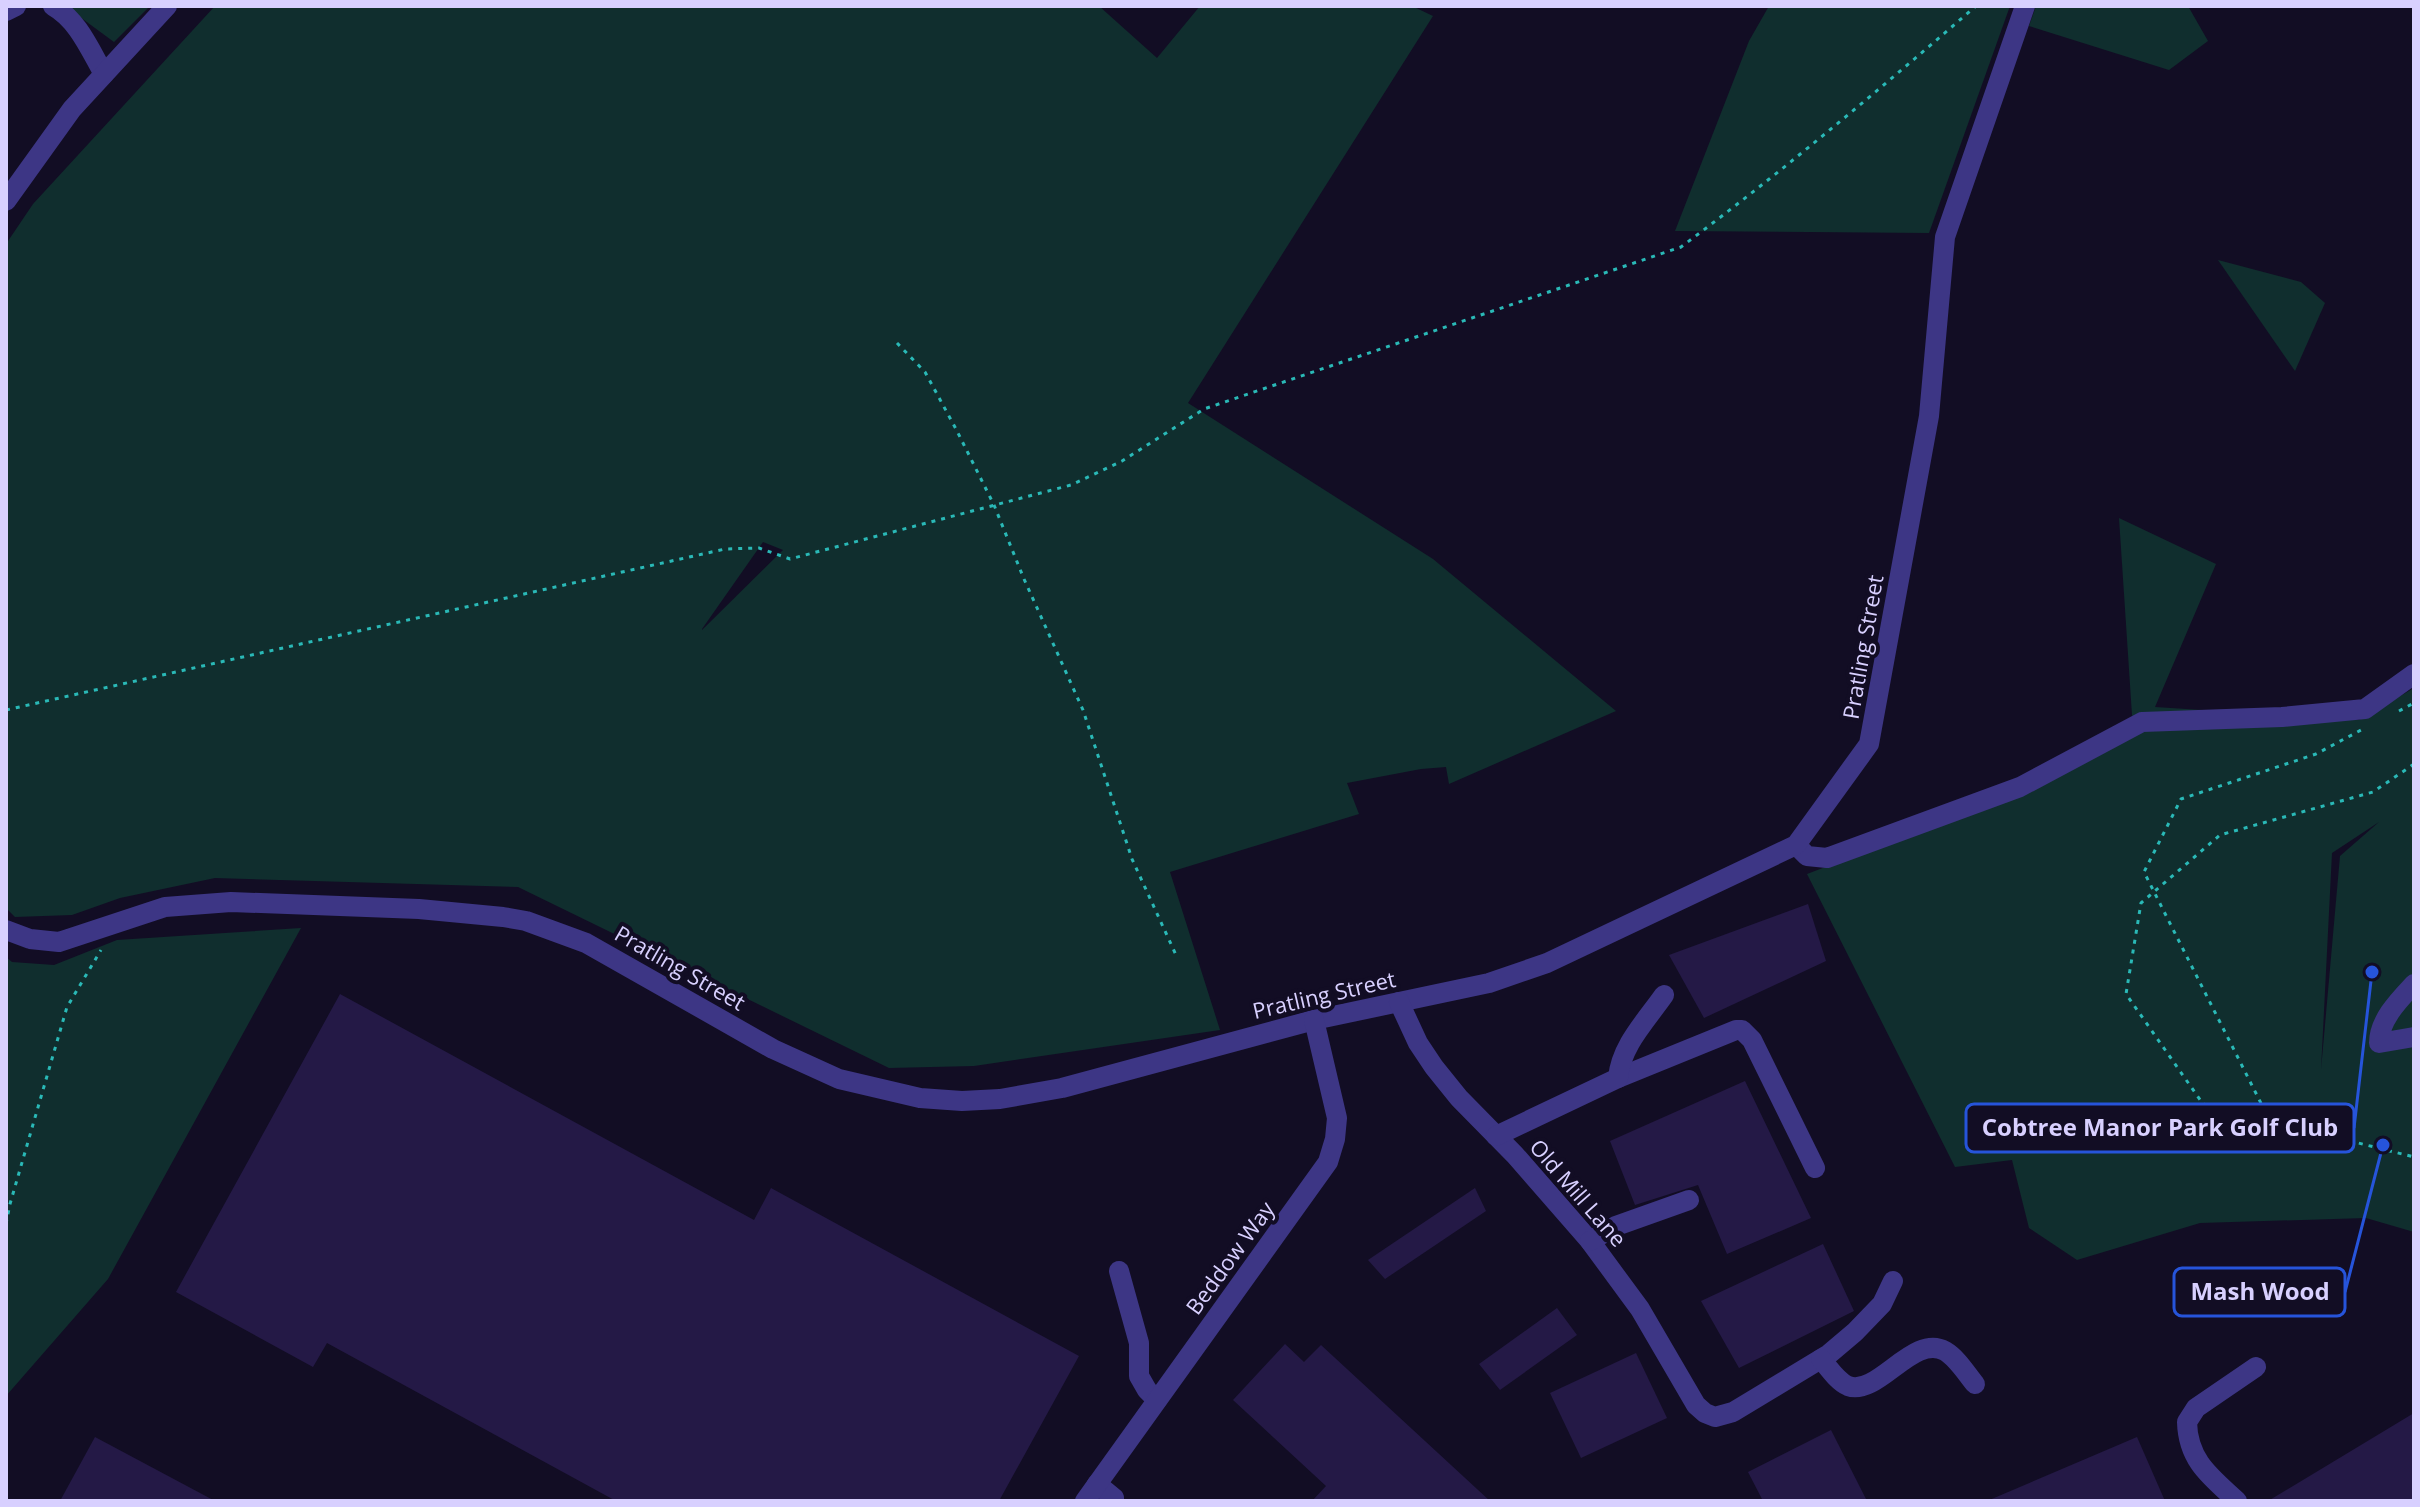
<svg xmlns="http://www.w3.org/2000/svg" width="2420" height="1507" font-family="'Open Sans',sans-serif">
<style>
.green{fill:#102e2e;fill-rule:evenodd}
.building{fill:#241946}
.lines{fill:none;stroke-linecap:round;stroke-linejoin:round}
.path{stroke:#2ab9b7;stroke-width:3;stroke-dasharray:4 6;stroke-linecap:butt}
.minor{stroke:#3d3685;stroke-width:20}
.labels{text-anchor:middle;stroke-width:8;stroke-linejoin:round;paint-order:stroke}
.street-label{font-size:22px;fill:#d8d0ff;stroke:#120d24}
.leader{fill:none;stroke:#2654da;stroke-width:3}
.callout-dot{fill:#2654da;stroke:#120d24;stroke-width:3}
.callout{fill:#120d24;stroke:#2654da;stroke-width:3}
.callout-label{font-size:24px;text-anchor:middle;font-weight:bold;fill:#d8d0ff}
</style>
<rect width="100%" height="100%" fill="#120d24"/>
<g class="green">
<polygon points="65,6 150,6 114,42"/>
<path d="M215,6h884l58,52 43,-52h212l21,10 -245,387 245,156 183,152 -167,73 -3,-17 -25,2 -74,14 12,31 -189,58 50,158 -246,36 -85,2 -371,-181 -303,-9 -95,20 -48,17 -57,2 -9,-9v-664l27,-40zM763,542l20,8 -81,80v-1z"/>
<polygon points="1769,6 2010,6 1929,233 1675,231 1749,41"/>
<polygon points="2036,6 2188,6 2208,41 2169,70 2029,26"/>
<polygon points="2218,260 2301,282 2325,303 2295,371"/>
<path d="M2119,518l97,46 -61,143 204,13 55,-32v544l-48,-14 -166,5 -123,37 -48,-32 -17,-68 -57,7 -148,-293 227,-87 107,-55 -9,-17zM2379,822l-39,34 -19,214 11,-217z"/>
<polygon points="301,928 108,1279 6,1396 6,957 12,962 54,965 117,940"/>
</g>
<g class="building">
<polygon points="1808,904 1826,961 1704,1018 1669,955"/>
<polygon points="340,994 754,1220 771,1188 1079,1356 999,1501 616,1501 327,1343 313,1367 176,1292"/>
<polygon points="1745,1081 1811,1218 1727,1254 1698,1185 1635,1205 1610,1141"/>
<polygon points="1475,1188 1486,1211 1385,1279 1368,1260"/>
<polygon points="1823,1244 1854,1311 1739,1368 1701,1301"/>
<polygon points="1557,1308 1577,1335 1500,1390 1479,1364"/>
<polygon points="1285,1344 1304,1362 1321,1345 1490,1501 1312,1501 1326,1486 1233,1400"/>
<polygon points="1636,1353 1667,1418 1581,1458 1550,1393"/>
<polygon points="2414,1413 2414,1501 2268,1501"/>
<polygon points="1831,1430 1867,1501 1763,1501 1748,1472"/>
<polygon points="95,1437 215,1501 60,1501"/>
<polygon points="2137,1437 2165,1501 1987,1501"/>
</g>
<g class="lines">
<g class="path">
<polyline points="897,343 925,372 956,429 994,505 1024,579 1083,710 1132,859 1176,955"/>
<path d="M6,710l719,-161 34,-1 31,11 281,-74 51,-24 82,-52 477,-162c102,-76 199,-158 295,-241"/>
<polyline points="2399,711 2414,703"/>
<polyline points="2414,764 2373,792 2220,835 2141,903 2126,994 2203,1104 2414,1157"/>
<polyline points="2270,1121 2144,872 2181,799 2316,754 2363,729"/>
<polyline points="6,1224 10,1204 67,1007 101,950"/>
</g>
<g class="minor">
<path d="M53,6c25,14 37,44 51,68"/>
<polyline points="6,11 16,6"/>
<polyline points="6,201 72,109 167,6"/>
<polyline points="1796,845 1807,856 1827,858 2020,787 2142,722 2282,717 2365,709 2414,674"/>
<polyline points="6,930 30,939 59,942 165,907 231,902 419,909 503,917 526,921 586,943 773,1049 839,1079 920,1098 962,1101 1000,1099 1062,1088 1314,1020 1489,983 1547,963 1796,845 1869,744 1929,416 1945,237 2025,6"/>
<path d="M2414,984c-15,16 -35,36 -35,59l35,-6"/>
<polyline points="1399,1002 1418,1043 1434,1067 1459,1098 1515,1155 1590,1241 1640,1309 1696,1405 1705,1413 1715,1417 1733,1412 1829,1354 1855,1332 1882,1304 1893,1281"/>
<polyline points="1618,1078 1736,1030 1742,1030 1752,1040 1815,1168"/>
<path d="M1496,1136l122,-58c3,-32 27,-56 46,-83"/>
<polyline points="1590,1241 1616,1226 1689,1200"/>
<polyline points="1119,1271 1139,1343 1139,1376 1147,1390 1157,1400"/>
<path d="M1821,1359c8,9 16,22 27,27 30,11 65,-53 97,-35 12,7 21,22 30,33"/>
<polyline points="1097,1484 1114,1498 1114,1501"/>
<polyline points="1085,1501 1328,1162 1335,1139 1337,1118 1314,1020"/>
<path d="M2237,1501c-26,-24 -49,-40 -50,-79l9,-14 60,-41"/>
</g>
</g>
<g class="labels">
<g class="street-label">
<text transform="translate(1863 647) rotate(-80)" y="8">Pratling Street</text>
<text transform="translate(680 968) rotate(30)" y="8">Pratling Street</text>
<text transform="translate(1324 995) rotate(-13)" y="8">Pratling Street</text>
<text transform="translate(1578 1193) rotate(49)" y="8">Old Mill Lane</text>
<text transform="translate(1230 1258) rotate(-54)" y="8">Beddow Way</text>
</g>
</g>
<path class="leader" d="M2372 972L2354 1128M2383 1145L2345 1292"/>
<g class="callout-dot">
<circle cx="2372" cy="972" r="8"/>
<circle cx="2383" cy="1145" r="8"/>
</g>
<g class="callout">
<rect x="1966" y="1104" width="388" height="48" rx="8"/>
<rect x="2174" y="1268" width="171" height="48" rx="8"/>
</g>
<g class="callout-label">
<text x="2160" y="1136">Cobtree Manor Park Golf Club</text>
<text x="2260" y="1300">Mash Wood</text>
</g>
<rect width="2420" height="1507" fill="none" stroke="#d8d0ff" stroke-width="16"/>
</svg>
